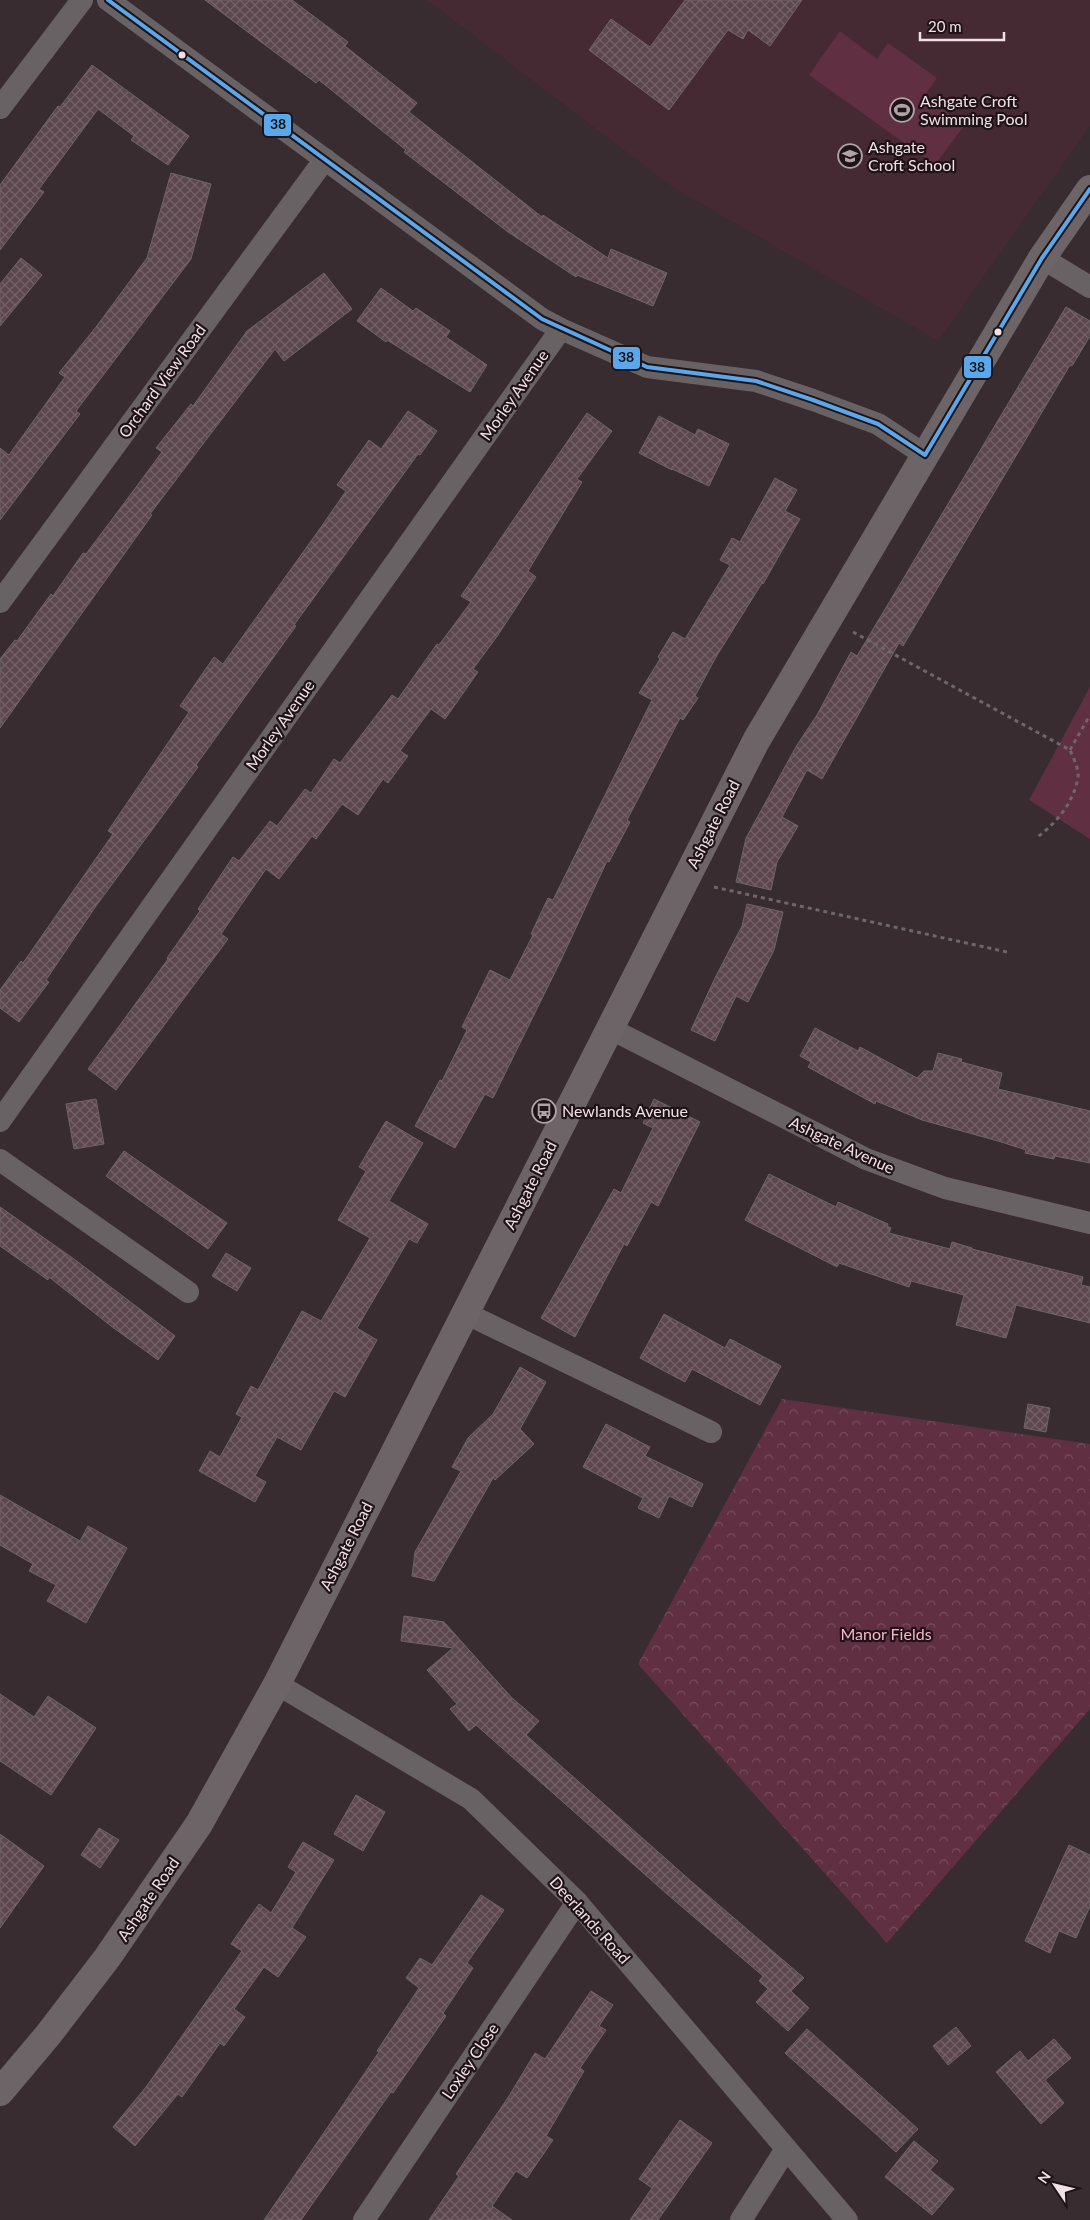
<svg xmlns="http://www.w3.org/2000/svg" width="1090" height="2220" font-family="Lato,sans-serif">
<style>
.built{fill:#452933}
.forest{fill:url(#forest-crowns)}
.garden{fill:#602f41}
.building{fill:url(#building-cross-hatch);stroke:#6e6467}
.lines{fill:none;stroke-linecap:round;stroke-linejoin:round}
.path{stroke:#6d6768;stroke-width:3;stroke-dasharray:4 4;stroke-linecap:butt}
.street{stroke:#696265;stroke-width:22}
.secondary{stroke:#6c6467;stroke-width:28}
.bus-1-casing{stroke:#1e1316;stroke-width:8}
.bus-1{stroke:#5aa8eb;stroke-width:4}
.bus-dot{fill:#f1e1e6;stroke:#1e1316;stroke-width:2}
.labels{text-anchor:middle;stroke-width:4.5;stroke-linejoin:round;paint-order:stroke}
.poi-label{font-size:16px;fill:#f1e1e6;stroke:#1e1316;text-anchor:start}
.street-label{font-size:16px;fill:#f1e1e6;stroke:#1e1316}
.park-label{font-size:16px;fill:#fcb2cb;stroke:#1e1316}
.line-badge{stroke:#1e1316;stroke-width:2}
.pale-badge-label{font-size:14px;text-anchor:middle;font-weight:bold;fill:#111}
</style>
<defs>
<pattern id="forest-crowns" width="20" height="18" patternUnits="userSpaceOnUse" patternTransform="scale(1.25)"><rect width="20" height="18" fill="#602f41"/><path d="M2 6a3 3 0 1 1 6 0M12 15a3 3 0 1 1 6 0" fill="none" stroke="#774d5c"/></pattern>
<pattern id="building-cross-hatch" width="8" height="8" patternUnits="userSpaceOnUse" patternTransform="scale(1.25)"><rect width="8" height="8" fill="#5d474f"/><path d="M0 0l8 8M0 8l8-8" fill="none" stroke="#756168"/></pattern>
</defs>
<rect width="100%" height="100%" fill="#382c30"/>
<polygon class="built" points="427,0 1090,0 1090,126 938,341 671,186"/>
<polygon class="forest" points="782,1399 1090,1444 1090,1709 887,1943 638,1664"/>
<g class="garden">
<polygon points="840,31 877,59 888,43 937,78 925,95 964,126 935,165 809,75"/>
<polygon points="1090,687 1090,839 1029,800"/>
</g>
<g class="building">
<polygon points="205,0 292,0 348,42 345,46 417,103 409,112 542,217 543,215 608,258 611,249 667,273 653,306 577,275 576,277 508,232 404,152 406,150 319,80 316,83"/>
<polygon points="685,0 802,0 770,46 748,30 743,39 728,30 669,110 589,50 611,19 650,47"/>
<polygon points="92,65 189,136 168,165 131,140 134,136 98,109 39,189 44,192 0,250 0,185 58,106 60,107"/>
<polygon points="171,173 211,184 191,259 76,411 80,414 0,520 0,448 9,455 65,377 59,373 96,327 147,258"/>
<polygon points="21,258 42,275 0,326 0,284"/>
<polygon points="324,273 352,309 284,361 275,349 150,514 152,515 0,728 0,659 15,640 17,641 51,594 53,596 83,553 86,554 128,498 162,452 156,448 191,404 193,406 247,331"/>
<polygon points="381,288 413,311 416,308 450,331 446,337 487,365 470,392 387,340 386,342 357,321"/>
<polygon points="1066,307 1090,321 1090,336 1072,366 1070,365 903,646 899,643 822,779 807,770 782,817 798,826 777,862 771,890 736,882 746,838 797,745 817,715 851,652 857,656"/>
<polygon points="408,411 437,431 420,455 418,454 294,625 296,626 196,765 198,767 174,800 96,906 46,980 49,982 19,1022 0,1008 0,990 21,961 23,963 113,834 108,831 189,712 180,706 214,657 223,664 319,530 346,491 337,485 369,440 381,449"/>
<polygon points="587,413 612,431 577,479 582,482 528,571 536,577 498,635 473,669 478,672 445,719 431,709 400,751 408,756 388,783 383,779 358,815 342,804 316,839 312,836 279,879 266,869 221,934 228,939 116,1090 88,1069 168,959 167,958 200,911 198,909 233,857 239,861 270,821 277,826 305,789 311,793 334,759 340,763 392,695 398,699 437,644 439,645 471,602 461,596"/>
<polygon points="659,416 695,435 698,429 729,444 709,486 672,469 672,470 639,453"/>
<polygon points="775,478 797,490 785,511 800,519 763,584 762,583 716,657 695,696 698,698 683,720 680,718 627,820 630,822 609,862 607,861 561,960 493,1098 485,1094 455,1148 415,1126 440,1080 442,1081 467,1030 462,1027 490,970 510,980 533,935 531,934 548,898 553,900 652,700 639,693 660,659 658,657 673,632 685,639 730,565 720,560 732,538 740,542"/>
<polygon points="747,904 783,912 774,950 748,1002 736,996 715,1041 691,1030 716,976 742,926"/>
<polygon points="815,1028 858,1051 860,1047 917,1078 924,1071 933,1071 938,1053 962,1059 961,1062 1002,1073 998,1089 1090,1111 1090,1163 1055,1156 1054,1159 1025,1153 1026,1150 998,1141 922,1120 876,1101 875,1104 808,1067 811,1062 800,1056"/>
<polygon points="96,1099 104,1144 74,1149 66,1104"/>
<polygon points="654,1099 700,1122 658,1206 651,1202 627,1246 624,1244 575,1337 541,1318 614,1189 621,1193 653,1128 643,1123"/>
<polygon points="386,1121 423,1143 389,1201 428,1224 417,1243 409,1239 357,1328 377,1340 345,1397 334,1391 301,1450 277,1437 255,1476 266,1482 255,1502 199,1471 210,1451 220,1457 242,1417 236,1414 251,1386 258,1390 302,1311 321,1321 370,1238 338,1220 366,1171 359,1167"/>
<polygon points="124,1151 227,1223 208,1249 106,1176"/>
<polygon points="769,1174 836,1207 838,1202 888,1224 887,1226 891,1228 889,1233 950,1249 952,1242 972,1248 972,1249 1083,1277 1081,1285 1090,1287 1090,1323 1016,1305 1006,1338 956,1325 964,1295 911,1281 909,1287 839,1263 837,1267 745,1220"/>
<polygon points="0,1207 74,1259 175,1336 158,1360 111,1326 49,1277 48,1280 0,1246"/>
<polygon points="226,1253 251,1268 237,1291 212,1276"/>
<polygon points="664,1314 725,1348 730,1339 781,1366 760,1405 692,1369 685,1382 640,1358"/>
<polygon points="520,1367 546,1382 520,1429 534,1444 495,1480 493,1478 434,1581 412,1576 415,1552 461,1471 452,1467 468,1438 493,1414"/>
<polygon points="1028,1404 1050,1408 1046,1432 1024,1428"/>
<polygon points="606,1424 650,1447 645,1456 703,1484 692,1507 669,1496 659,1518 638,1508 643,1498 583,1467"/>
<polygon points="0,1495 80,1541 88,1526 127,1548 86,1623 47,1601 56,1585 29,1571 33,1564 0,1545"/>
<polygon points="404,1616 444,1622 512,1698 539,1721 526,1735 692,1882 804,1978 791,1991 809,2008 788,2031 756,2002 768,1989 759,1981 763,1976 667,1894 476,1725 469,1731 450,1709 457,1704 427,1670 453,1648 401,1641"/>
<polygon points="0,1694 34,1717 48,1696 96,1728 51,1795 0,1761"/>
<polygon points="356,1795 385,1812 363,1851 334,1834"/>
<polygon points="99,1828 119,1840 100,1868 81,1855"/>
<polygon points="0,1834 44,1866 0,1928"/>
<polygon points="303,1842 334,1860 292,1928 306,1937 278,1977 264,1967 234,2009 245,2017 224,2046 220,2043 182,2097 178,2094 135,2146 113,2127 146,2087 242,1951 231,1944 259,1904 271,1913 296,1872 288,1867"/>
<polygon points="1069,1845 1090,1855 1090,1906 1076,1938 1059,1931 1050,1953 1025,1941"/>
<polygon points="481,1895 504,1910 467,1963 473,1968 443,2013 446,2016 393,2093 391,2092 301,2220 264,2220 336,2115 379,2052 377,2051 419,1988 406,1978 420,1958 432,1965"/>
<polygon points="591,1991 613,2005 599,2026 606,2030 580,2068 584,2071 546,2136 553,2140 527,2178 516,2171 492,2206 512,2220 429,2220 459,2176 456,2174 509,2096 535,2053 545,2059"/>
<polygon points="956,2027 971,2046 948,2065 933,2046"/>
<polygon points="807,2029 918,2129 896,2152 785,2053"/>
<polygon points="1054,2039 1071,2058 1045,2080 1064,2103 1041,2124 996,2072 1020,2051 1028,2061"/>
<polygon points="680,2120 712,2143 658,2220 630,2220 652,2188 639,2179"/>
<polygon points="914,2141 938,2161 930,2170 954,2189 932,2215 885,2177"/>
</g>
<g class="lines">
<g class="path">
<path d="M853,632l217,118c3,7 9,19 8,27 -4,25 -22,47 -42,61"/>
<polyline points="1070,750 1090,715"/>
<polyline points="714,887 1007,952"/>
</g>
<g class="street">
<polyline points="108,0 542,319 561,329 647,367 756,381 813,400 878,424 925,455"/>
<polyline points="0,108 82,0"/>
<polyline points="1042,258 1090,287"/>
<polyline points="0,602 325,159"/>
<polyline points="609,1028 866,1159 945,1188 1090,1223"/>
<polyline points="0,1121 561,329"/>
<polyline points="0,1160 188,1292"/>
<polyline points="465,1313 711,1432"/>
<polyline points="277,1684 471,1799 577,1902 847,2220"/>
<polyline points="364,2220 577,1902"/>
<polyline points="741,2220 786,2149"/>
</g>
<polyline class="secondary" points="0,2092 48,2035 107,1958 199,1824 277,1684 756,741 1042,258 1090,189"/>
<g class="bus-1-casing">
<polyline id="bus-1" points="108,0 542,319 647,367 756,381 813,400 878,424 925,455 1042,258 1090,189"/>
</g>
<use href="#bus-1" class="bus-1"/>
</g>
<defs>
<g id="stadium-ring" transform="scale(1.25)"><circle r="9.5" fill="#1e1316" stroke="#b0a2a6" stroke-width="1.5"/><path d="M0-5a6.5 5 0 1 0 0 10a6.5 5 0 1 0 0-10ZM-3.5-1.8h7v3.6h-7Z" fill="#b0a2a6"/></g>
<g id="school-ring" transform="scale(1.25)"><circle r="9.5" fill="#1e1316" stroke="#b0a2a6" stroke-width="1.5"/><path d="M0-5L7-2L0 1L-7-2ZM-4 1L0 2.5L4 1V4Q0 6-4 4Z" fill="#b0a2a6"/></g>
<g id="bus-ring" transform="scale(1.25)"><circle r="9.5" fill="#1e1316" stroke="#b0a2a6" stroke-width="1.5"/><path d="M-5-6H5V4H4V6H2V4H-2V6H-4V4H-5ZM-3.5-4V0h7V-4ZM-3.5 1.2v1.5H-2V1.2ZM2 1.2v1.5H3.5V1.2Z" fill="#b0a2a6"/></g>
</defs>
<g fill-rule="evenodd">
<use href="#stadium-ring" x="902" y="110"/>
<use href="#school-ring" x="850" y="156"/>
<use href="#bus-ring" x="544" y="1111"/>
</g>
<g class="bus-dot">
<circle cx="182" cy="55" r="4.5"/>
<circle cx="998" cy="332" r="4.5"/>
</g>
<g class="labels">
<g class="poi-label">
<text x="920" y="107">Ashgate Croft<tspan x="920" dy="18">Swimming Pool</tspan></text>
<text x="868" y="153">Ashgate<tspan x="868" dy="18">Croft School</tspan></text>
<text x="562" y="1117">Newlands Avenue</text>
</g>
<g class="street-label">
<text transform="translate(162 381) rotate(-54)" y="6">Orchard View Road</text>
<text transform="translate(514 395) rotate(-55)" y="6">Morley Avenue</text>
<text transform="translate(280 725) rotate(-55)" y="6">Morley Avenue</text>
<text transform="translate(713 824) rotate(-63)" y="6">Ashgate Road</text>
<text transform="translate(842 1145) rotate(25)" y="6">Ashgate Avenue</text>
<text transform="translate(530 1185) rotate(-63)" y="6">Ashgate Road</text>
<text transform="translate(346 1546) rotate(-63)" y="6">Ashgate Road</text>
<text transform="translate(148 1899) rotate(-56)" y="6">Ashgate Road</text>
<text transform="translate(590 1920) rotate(48)" y="6">Deerlands Road</text>
<text transform="translate(470 2061) rotate(-56)" y="6">Loxley Close</text>
</g>
<g class="park-label">
<text x="886" y="1640">Manor Fields</text>
</g>
</g>
<g class="line-badge">
<rect x="263" y="113" width="29" height="24" rx="5" fill="#5aa8eb"/>
<rect x="612" y="346" width="29" height="24" rx="5" fill="#5aa8eb"/>
<rect x="963" y="355" width="29" height="24" rx="5" fill="#5aa8eb"/>
</g>
<g class="pale-badge-label">
<text x="278" y="129">38</text>
<text x="626" y="362">38</text>
<text x="977" y="372">38</text>
</g>
<g transform="translate(1055 2185) rotate(305)" stroke="#1e1316" stroke-width="4" paint-order="stroke">
<path d="M0-4L9 19L0 12L-9 19Z" fill="#f1e1e6"/>
<text y="-8" font-size="14" font-weight="bold" text-anchor="middle" fill="#f1e1e6">N</text>
</g>
<path d="M920 32v8h84v-8" fill="none" stroke="#f1e1e6" stroke-width="2.5"/>
<text x="928" y="32" font-size="15" fill="#f1e1e6" stroke="#1e1316" stroke-width="4" paint-order="stroke">20 m</text>
</svg>
